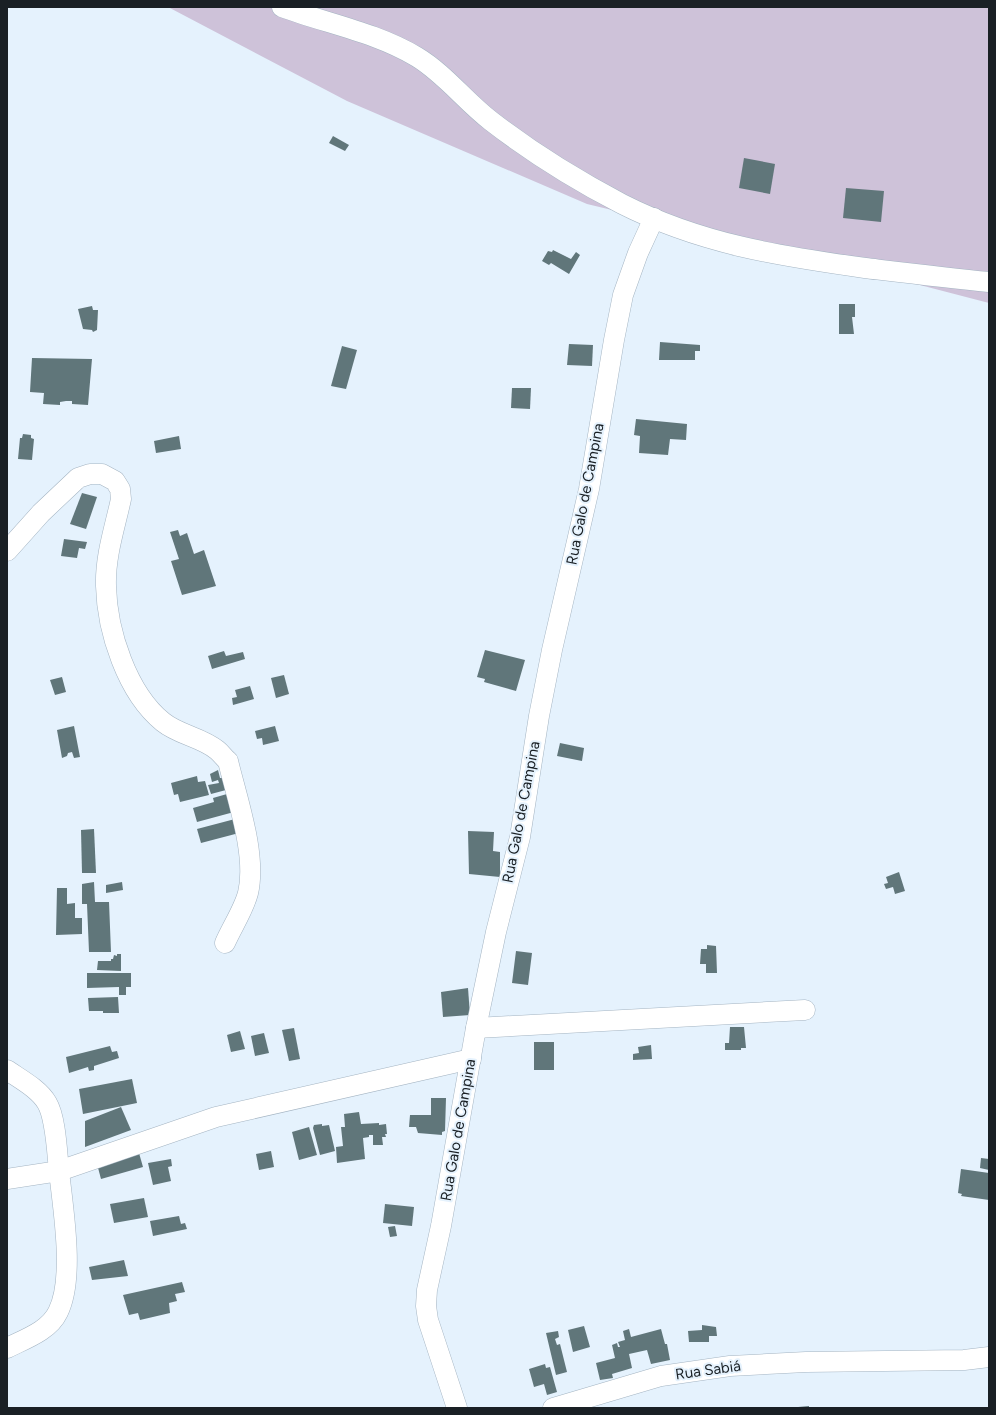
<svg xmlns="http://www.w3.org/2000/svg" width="996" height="1415" font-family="Figtree,sans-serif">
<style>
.green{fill:#cec2d9}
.building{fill:#60767a}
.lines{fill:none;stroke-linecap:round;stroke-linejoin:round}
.minor-casing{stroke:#a4b4c2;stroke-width:21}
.minor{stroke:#fff;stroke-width:20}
.labels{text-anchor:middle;stroke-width:4;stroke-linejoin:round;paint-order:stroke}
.street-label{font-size:15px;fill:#1a2025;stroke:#e5f2fd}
</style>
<rect width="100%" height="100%" fill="#e5f2fd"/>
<polygon class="green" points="168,7 989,7 989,303 870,272 587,204 347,101"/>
<g class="building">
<polygon points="333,136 349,145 345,151 329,143"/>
<polygon points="744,158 775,164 770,194 739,188"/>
<polygon points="846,188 884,191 881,222 843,218"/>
<polygon points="553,250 571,259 576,252 580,255 569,274 551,263 549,265 542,261 548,251 552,252"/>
<polygon points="839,304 855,304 855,317 852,317 854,334 839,334"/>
<polygon points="92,306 93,310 98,310 97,330 93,332 92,330 83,329 78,309"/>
<polygon points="660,342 700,345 700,351 695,351 695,360 659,360"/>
<polygon points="569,344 593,345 592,366 567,365"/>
<polygon points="342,346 357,350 346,389 331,386"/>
<polygon points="32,358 92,359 88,405 72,404 72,401 66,401 60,402 60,405 43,404 44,393 30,392"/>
<polygon points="512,388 531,388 530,409 511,408"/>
<polygon points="636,419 687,424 686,440 670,439 668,455 639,453 640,436 634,435"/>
<polygon points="23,434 31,435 31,438 34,439 32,460 18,459 20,438 22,438"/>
<polygon points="179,436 181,449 156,453 154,441"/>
<polygon points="82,493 97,497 86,529 70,524"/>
<polygon points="178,530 180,536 187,533 194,554 204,550 216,586 182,595 171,561 179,559 170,532"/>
<polygon points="64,539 87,542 85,549 79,548 77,558 61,556"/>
<polygon points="485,650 525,660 516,691 484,682 485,679 477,677"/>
<polygon points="224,651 226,656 243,652 245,659 212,669 208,656"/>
<polygon points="284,675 289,694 276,698 271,678"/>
<polygon points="62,677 66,692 55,695 50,680"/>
<polygon points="250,686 254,699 233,705 232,698 237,697 235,690"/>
<polygon points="74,726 80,757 74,758 72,752 68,753 67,756 62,758 57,730"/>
<polygon points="275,726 279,741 263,745 262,738 257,739 255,731"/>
<polygon points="560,743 584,748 582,761 557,756"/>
<polygon points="218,770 220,778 222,778 226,790 211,794 208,785 219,783 218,780 212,782 210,774"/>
<polygon points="197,776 198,782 205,781 209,795 180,802 178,794 174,795 171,783"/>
<polygon points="227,794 234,812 197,822 193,808 214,802 213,798"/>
<polygon points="235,819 239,833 201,843 197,829"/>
<polygon points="94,829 96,873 82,873 81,830"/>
<polygon points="468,831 494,832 493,851 500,852 500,877 469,874"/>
<polygon points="899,872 905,891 895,894 893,887 886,889 884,884 888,883 886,877"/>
<polygon points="94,882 95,902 109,902 111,952 89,952 87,904 82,904 82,884"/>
<polygon points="122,882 123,890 106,893 106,885"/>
<polygon points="57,888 67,888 67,904 75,903 75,918 82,918 82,934 56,935"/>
<polygon points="707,945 716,946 717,973 706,973 706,964 700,964 701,949 707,949"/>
<polygon points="516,951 532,953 528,985 512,983"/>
<polygon points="117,954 121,954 121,971 97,970 98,961 111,961 111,959 113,959 114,955 117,956"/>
<polygon points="87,973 131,973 131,987 126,987 126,995 119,995 119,987 87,988"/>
<polygon points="468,988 470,1015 443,1017 441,992"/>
<polygon points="118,997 119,1013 103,1013 103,1011 89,1011 88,998"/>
<polygon points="730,1027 744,1027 746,1048 741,1048 741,1050 725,1050 725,1043 729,1043"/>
<polygon points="294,1028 300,1059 289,1061 282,1030"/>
<polygon points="240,1031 245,1049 231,1052 227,1035"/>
<polygon points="264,1033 269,1053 255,1056 251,1036"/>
<rect x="534" y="1042" width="20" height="28"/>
<polygon points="651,1045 652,1059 633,1060 633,1054 639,1053 638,1047"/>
<polygon points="110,1046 112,1052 117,1051 119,1058 94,1066 94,1070 89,1071 88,1067 69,1073 66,1057"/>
<polygon points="132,1079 137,1103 83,1114 79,1089"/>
<polygon points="431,1098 446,1098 445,1131 442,1132 442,1135 418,1133 416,1127 409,1127 410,1115 431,1115"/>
<polygon points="121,1107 131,1130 85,1147 85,1121"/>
<polygon points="359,1112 361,1124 379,1123 379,1125 386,1124 387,1134 385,1134 386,1137 382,1137 383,1145 373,1145 373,1135 369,1135 369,1137 363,1138 365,1159 337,1163 336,1147 343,1146 341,1127 345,1127 344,1114"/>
<polygon points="322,1124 322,1126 329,1125 335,1151 320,1155 313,1128 314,1125"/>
<polygon points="309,1127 317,1155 299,1160 292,1132"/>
<polygon points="271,1151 274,1167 259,1170 256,1154"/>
<polygon points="139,1153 143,1167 101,1179 97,1164"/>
<polygon points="981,1158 989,1159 989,1170 980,1168"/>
<polygon points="171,1159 172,1166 168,1167 171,1181 153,1185 148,1163"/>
<polygon points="961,1169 989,1173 989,1200 961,1196 962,1194 958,1193"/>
<polygon points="144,1198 148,1217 114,1223 110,1204"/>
<polygon points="385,1204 414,1207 412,1226 383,1223"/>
<polygon points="179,1216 181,1224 185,1223 187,1229 153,1236 150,1221"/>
<polygon points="395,1226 397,1236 390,1237 388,1227"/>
<polygon points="124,1260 128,1276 92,1280 89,1267"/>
<polygon points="182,1282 185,1292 175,1294 177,1301 169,1303 170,1313 140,1320 138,1313 129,1315 123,1295"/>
<polygon points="702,1325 716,1327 717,1336 709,1336 709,1342 689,1342 688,1331 702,1330"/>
<polygon points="584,1326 590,1347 573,1352 568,1330"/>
<polygon points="629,1329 631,1337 661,1329 665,1344 667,1344 670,1360 651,1364 647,1350 629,1354 632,1368 612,1374 613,1378 600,1380 596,1363 615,1358 612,1345 617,1343 618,1347 620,1347 618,1342 625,1340 623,1331"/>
<polygon points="558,1331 559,1337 555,1339 557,1345 560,1344 567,1372 556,1375 546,1333"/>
<polygon points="545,1364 546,1368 550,1367 557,1392 547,1395 544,1384 534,1387 529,1369"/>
<polygon points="809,1406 809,1408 798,1408 798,1407"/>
</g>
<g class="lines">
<g class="minor-casing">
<g id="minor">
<path d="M282,7c46,17 93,25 135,50 28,17 48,44 74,64 40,31 85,59 131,83 79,40 157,52 243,64 42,5 83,10 124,14"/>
<path d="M7,551l34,-38 37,-35 12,-4h12l13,7 5,8 1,10c-6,28 -16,57 -15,87 1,45 21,107 57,136 16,13 38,15 54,28 4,3 7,8 11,11 9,38 29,94 20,132 -4,16 -16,34 -23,50"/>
<polyline points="476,1028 805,1010"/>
<path d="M7,1070c13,9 32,19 40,33 9,15 10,50 12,68 4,38 16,107 -1,141 -9,19 -33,27 -51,36"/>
<polyline points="7,1179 59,1171 216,1117 471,1059"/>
<polyline points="457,1408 428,1320 426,1306 427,1290 441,1226 476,1028 496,932 520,837 539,716 552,650 589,489 614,340 623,295 638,253 654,218"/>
<polyline points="553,1408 661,1376 730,1366 806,1362 964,1360 989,1357"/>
</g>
</g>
<use href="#minor" class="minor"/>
</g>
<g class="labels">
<g class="street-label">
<text transform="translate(585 494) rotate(-79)" y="5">Rua Galo de Campina</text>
<text transform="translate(521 812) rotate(-79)" y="5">Rua Galo de Campina</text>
<text transform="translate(458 1130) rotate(-80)" y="5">Rua Galo de Campina</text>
<text transform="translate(708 1370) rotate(-8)" y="5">Rua Sabiá</text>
</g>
</g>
<rect width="996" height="1415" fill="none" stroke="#1a2025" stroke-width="16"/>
</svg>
